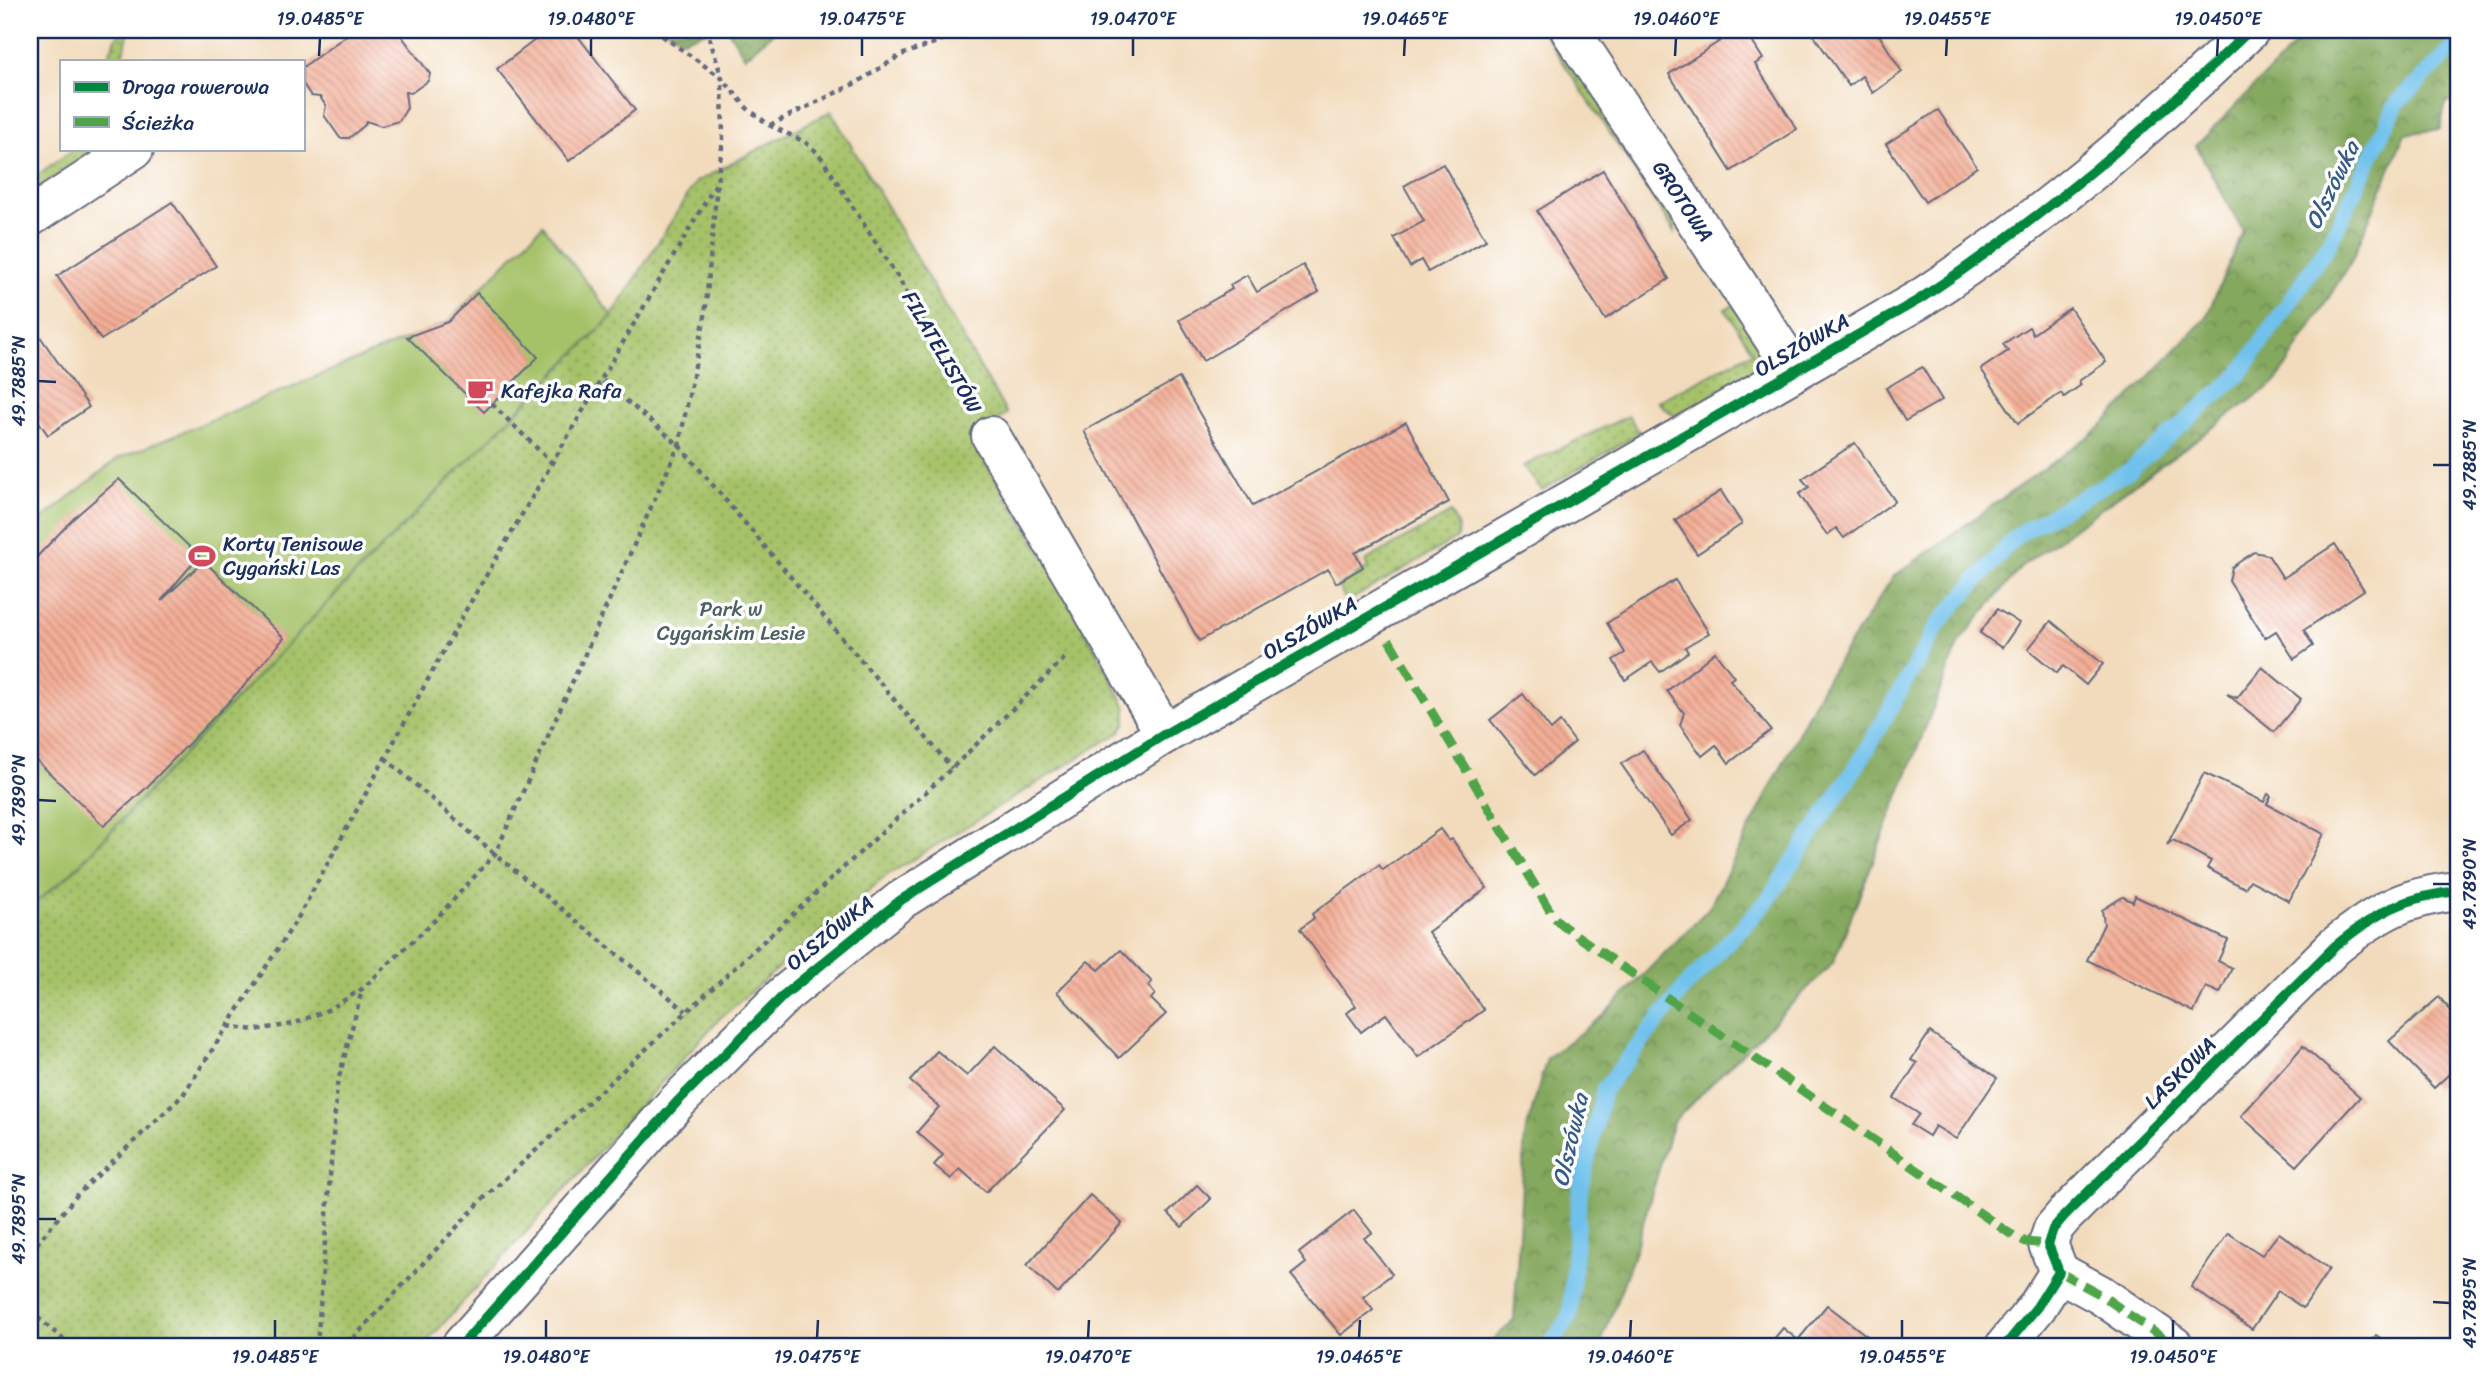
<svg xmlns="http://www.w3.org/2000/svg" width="2489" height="1376" font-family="Sriracha,sans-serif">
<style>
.grass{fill:url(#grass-dots);stroke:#607864;stroke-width:2}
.forest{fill:url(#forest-crowns);stroke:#506c5e;stroke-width:2}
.pitch{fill:#a6c269;stroke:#607864;stroke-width:2}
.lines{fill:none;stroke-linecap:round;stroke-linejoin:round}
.stream{stroke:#70c1ec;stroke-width:16}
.building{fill:url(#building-back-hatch)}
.street-casing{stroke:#666b7f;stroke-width:42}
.path{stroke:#666b7f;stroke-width:4.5;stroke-dasharray:5 5;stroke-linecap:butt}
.street{stroke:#fff;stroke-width:38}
.quiet{stroke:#4fa44a;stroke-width:9;stroke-dasharray:18 9;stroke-linecap:butt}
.cycleway-casing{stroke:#fff;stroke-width:15}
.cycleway{stroke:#00873e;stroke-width:10}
.ticks{fill:none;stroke:#1b2f5e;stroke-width:2.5}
.labels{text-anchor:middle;stroke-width:7;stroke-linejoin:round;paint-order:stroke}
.street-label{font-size:21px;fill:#1b2f5e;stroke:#fff}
.poi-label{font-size:21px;fill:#1b2f5e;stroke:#fff;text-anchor:start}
.park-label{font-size:21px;fill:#4c6262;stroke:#fff}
.water-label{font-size:23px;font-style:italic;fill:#355b89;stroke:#fff}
.neatline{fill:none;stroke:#1b2f5e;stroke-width:2.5}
.ticks-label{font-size:18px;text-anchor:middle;fill:#1b2f5e}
</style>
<defs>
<pattern id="grass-dots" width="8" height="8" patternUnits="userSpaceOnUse" patternTransform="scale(1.75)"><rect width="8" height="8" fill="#a6c269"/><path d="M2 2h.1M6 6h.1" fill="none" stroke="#869e5a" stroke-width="1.8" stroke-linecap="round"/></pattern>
<pattern id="forest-crowns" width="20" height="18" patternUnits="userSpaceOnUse" patternTransform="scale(1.75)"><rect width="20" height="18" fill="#84a85d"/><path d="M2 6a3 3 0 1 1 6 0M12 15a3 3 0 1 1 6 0" fill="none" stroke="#6b8950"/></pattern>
<pattern id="building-back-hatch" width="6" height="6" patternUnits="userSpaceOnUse" patternTransform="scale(1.75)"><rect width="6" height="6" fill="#f4ae96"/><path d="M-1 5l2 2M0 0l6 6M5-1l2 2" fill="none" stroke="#c58e7e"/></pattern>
</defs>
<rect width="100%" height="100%" fill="#fff"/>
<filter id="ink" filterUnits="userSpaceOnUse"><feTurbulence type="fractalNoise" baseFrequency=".0143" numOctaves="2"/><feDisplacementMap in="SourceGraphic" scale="14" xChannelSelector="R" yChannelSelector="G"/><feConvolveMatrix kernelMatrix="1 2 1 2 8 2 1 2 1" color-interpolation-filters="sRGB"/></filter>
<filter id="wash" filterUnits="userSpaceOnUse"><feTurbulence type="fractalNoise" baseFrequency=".00686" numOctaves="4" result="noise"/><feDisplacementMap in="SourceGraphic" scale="28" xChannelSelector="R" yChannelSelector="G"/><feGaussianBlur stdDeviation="1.57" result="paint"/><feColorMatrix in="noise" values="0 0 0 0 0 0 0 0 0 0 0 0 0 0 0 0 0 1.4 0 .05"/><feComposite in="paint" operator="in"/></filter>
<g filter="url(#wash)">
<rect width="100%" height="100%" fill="#f2dbbc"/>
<g class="grass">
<polygon points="124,30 129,30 122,61 107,61 115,39"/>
<polygon points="1542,30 1558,30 1675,206 1675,232"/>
<polygon points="831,111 1007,414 969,436 1050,565 1126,707 1126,722 1120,732 886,876 719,1019 423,1346 30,1346 30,907 71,873 347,582 612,316 696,182"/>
<polygon points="74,149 91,149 88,156 30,194 30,180"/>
<polygon points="1734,305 1759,345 1759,357 1752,375 1676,417 1657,402 1753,352 1725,309"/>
<polygon points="1628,416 1640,433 1542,490 1523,466"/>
<polygon points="1451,513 1458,527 1457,538 1347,602 1338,586 1368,568 1365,561"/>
</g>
<g class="forest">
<polygon points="667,30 709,30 682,40"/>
<polygon points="728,30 776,30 745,57"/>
<polygon points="2310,30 2459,30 2459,103 2446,102 2440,129 2405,134 2352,260 2277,381 2022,566 1959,642 1833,963 1673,1122 1633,1257 1600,1346 1487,1346 1514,1320 1525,1135 1547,1058 1604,1015 1709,908 1824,683 1893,577 2100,428 2206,318 2243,231 2196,146"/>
</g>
<polygon class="pitch" points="543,225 612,316 347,582 71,873 30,907 30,529 117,459 448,322"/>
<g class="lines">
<polyline class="stream" points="1550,1346 1570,1315 1579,1196 1604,1089 1684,988 1767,901 1862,758 1939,623 2017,535 2130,470 2240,374 2330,242 2397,103 2459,43"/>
</g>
<g id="blocks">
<g class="building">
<polygon points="354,30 397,30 430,74 428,81 411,93 405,92 407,108 399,121 381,126 366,121 365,125 349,138 340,138 324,115 326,106 320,97 311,96 303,84 303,67"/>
<polygon points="548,30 573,30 635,110 569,161 497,69"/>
<polygon points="1737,30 1745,30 1763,59 1755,64 1797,129 1731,171 1669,74"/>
<polygon points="1810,30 1876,30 1902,72 1873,93 1862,76 1849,86"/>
<polygon points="1938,110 1977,167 1925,202 1886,144"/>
<polygon points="30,117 37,127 30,132"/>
<polygon points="1443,164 1486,240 1428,272 1421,260 1410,267 1394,238 1424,221 1404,186"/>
<polygon points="1603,170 1669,279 1605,319 1537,211"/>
<polygon points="172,202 216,266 101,340 57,276"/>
<polygon points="1303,265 1319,292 1203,361 1179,320 1232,289 1230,285 1247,275 1257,292"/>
<polygon points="2458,275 2459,275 2459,302 2452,300"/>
<polygon points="477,293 538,357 484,412 407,337 448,322"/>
<polygon points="2070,308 2106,362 2079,381 2081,385 2064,397 2061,393 2018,423 1981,369 2008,351 2003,344 2029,327 2033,334"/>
<polygon points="30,322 89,407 48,435 30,409"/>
<polygon points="1922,367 1942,400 1905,421 1886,388"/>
<polygon points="1179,378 1253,506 1406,422 1449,502 1355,553 1363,567 1336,583 1328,569 1199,641 1084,431"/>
<polygon points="1855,443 1895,501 1844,538 1836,528 1827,535 1799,494 1809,487 1802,479"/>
<polygon points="119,479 199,556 161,601 204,561 284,638 244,686 145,789 104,826 30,754 30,741 41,726 30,734 30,564 75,517"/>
<polygon points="1721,491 1742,524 1697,554 1675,520"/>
<polygon points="2335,544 2364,590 2304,630 2313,646 2294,659 2276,631 2265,638 2229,581 2232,567 2254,552 2268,555 2283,578"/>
<polygon points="1675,580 1709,633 1685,647 1688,652 1660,672 1652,662 1625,680 1613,660 1625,653 1607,623"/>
<polygon points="1997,609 2019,623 2002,648 1980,633"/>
<polygon points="2051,621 2103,664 2086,685 2063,666 2057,673 2028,649"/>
<polygon points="1715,652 1734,677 1730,680 1771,730 1729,763 1716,745 1702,756 1680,725 1684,713 1667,691"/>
<polygon points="2262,667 2301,699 2274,732 2227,694 2237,698"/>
<polygon points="1523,694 1551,730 1560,722 1575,742 1535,775 1490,720"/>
<polygon points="2459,729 2459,743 2452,736"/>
<polygon points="1643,750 1692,820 1671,835 1621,764"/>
<polygon points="2204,773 2264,802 2268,794 2271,796 2267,804 2324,834 2289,901 2250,880 2245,888 2229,880 2207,868 2211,861 2173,840 2167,845"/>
<polygon points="1440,829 1449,841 1452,839 1487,888 1428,932 1484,1010 1418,1057 1386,1014 1361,1032 1347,1013 1356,1006 1300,929 1314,918 1312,914 1379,865 1383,870"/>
<polygon points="2135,896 2228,940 2218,961 2232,968 2220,993 2206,987 2194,1012 2087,960 2104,924 2102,910 2123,897 2133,902"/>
<polygon points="1121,950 1152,982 1148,986 1155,994 1151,999 1166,1014 1119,1058 1057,992 1088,961 1099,970"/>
<polygon points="2439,997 2459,1020 2459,1065 2434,1088 2389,1041"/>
<polygon points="1930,1032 1997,1078 1956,1139 1935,1126 1929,1136 1911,1125 1919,1114 1894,1098 1917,1063 1911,1060"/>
<polygon points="995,1046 1065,1110 986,1192 960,1169 951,1179 934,1165 943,1155 917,1132 939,1107 910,1081 937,1051 967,1076"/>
<polygon points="2303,1046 2360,1097 2297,1166 2241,1116"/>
<polygon points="1197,1185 1211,1199 1182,1227 1168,1213"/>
<polygon points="1090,1195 1122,1223 1058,1294 1027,1265"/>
<polygon points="1354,1210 1372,1233 1364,1238 1392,1274 1363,1297 1373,1310 1341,1335 1291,1275 1306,1263 1299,1253"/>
<polygon points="2228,1233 2262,1255 2279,1233 2329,1269 2303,1308 2278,1291 2252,1329 2191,1287"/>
<polygon points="1827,1305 1880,1346 1768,1346 1783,1328 1798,1340"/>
<polygon points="2376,1335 2392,1346 2367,1346"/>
</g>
</g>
</g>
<g filter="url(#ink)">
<use href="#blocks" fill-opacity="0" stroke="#666b7f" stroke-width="2"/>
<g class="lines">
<g class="street-casing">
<g id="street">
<path id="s1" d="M1570,30l225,341"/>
<polyline points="30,217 134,149"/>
<polyline points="991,436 1165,734"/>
<polyline points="2059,1272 2101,1295 2174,1346"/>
<path d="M461,1346l216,-244 108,-108 116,-94 264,-166 755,-435c122,-81 225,-168 330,-269"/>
<path d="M2005,1346l32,-39 22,-35 -11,-28 5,-15 11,-13 270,-269c42,-34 70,-51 125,-56"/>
</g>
</g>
<g class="path">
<polyline points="654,30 722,78 747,108 769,125 805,142 819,154 899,279 969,399"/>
<polyline points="770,125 858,82 901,55 940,41 943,30"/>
<polyline points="603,381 679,445 952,768"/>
<polyline points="492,404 553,464"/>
<polyline points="385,758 495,854 686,1011"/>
<polyline points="228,1026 255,1030 293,1024 330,1009 362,989 435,920 495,854 679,445 705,316 717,184"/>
<polyline points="30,1252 77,1195 183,1095 299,916 463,615 717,182 723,140 722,78 707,30"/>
<polyline points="30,1311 71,1346"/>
<polyline points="317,1346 337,1085 362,990"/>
<polyline points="346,1346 483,1199 952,768 1067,656"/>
</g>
<use href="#street" class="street"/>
<g class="quiet">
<polyline points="1389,640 1553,916 1563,926 2009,1233 2026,1242 2048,1244"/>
<polyline points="2059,1272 2101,1295 2174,1346"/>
</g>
<g class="cycleway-casing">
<g id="cycleway">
<path d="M461,1346l216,-244 108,-108 116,-94 264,-166 755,-435c122,-81 225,-168 330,-269"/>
<path d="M2005,1346l32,-39 22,-35 -11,-28 5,-15 11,-13 270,-269c42,-34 70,-51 125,-56"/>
</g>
</g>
<use href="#cycleway" class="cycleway"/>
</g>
</g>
<path class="ticks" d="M319,56l1,-18M591,56v-18M862,56v-18M1133,56v-18M1404,56l1,-18M1675,56l1,-18M1946,56l1,-18M2217,56l1,-18M38,381l18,1M2433,465h17M38,800l18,1M2433,884h17M38,1219h18M2433,1302l17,1M275,1338v-18M546,1338v-18M817,1338l1,-18M1088,1338l1,-18M1359,1338l1,-18M1630,1338l1,-18M1902,1338v-18M2173,1338v-18"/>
<defs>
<g id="cafe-bare" transform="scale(2.1)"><path d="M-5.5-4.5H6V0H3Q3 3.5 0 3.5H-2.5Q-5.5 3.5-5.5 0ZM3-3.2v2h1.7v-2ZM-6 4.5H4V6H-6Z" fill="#d1495b" stroke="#fff" stroke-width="2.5" paint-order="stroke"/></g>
<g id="stadium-bare" transform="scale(2.1)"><path d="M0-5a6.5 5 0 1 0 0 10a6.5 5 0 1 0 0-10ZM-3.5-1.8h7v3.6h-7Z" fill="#d1495b" stroke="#fff" stroke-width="2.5" paint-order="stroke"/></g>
</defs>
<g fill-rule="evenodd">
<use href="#cafe-bare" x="480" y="391"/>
<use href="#stadium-bare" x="202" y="556"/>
</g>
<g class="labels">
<g class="street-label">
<text dy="7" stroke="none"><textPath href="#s1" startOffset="205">GROTOWA</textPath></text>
<text transform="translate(1802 345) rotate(-30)" y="7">OLSZÓWKA</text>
<text transform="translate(942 352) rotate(60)" y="7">FILATELISTÓW</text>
<text transform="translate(1310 628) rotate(-30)" y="7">OLSZÓWKA</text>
<text transform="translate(830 933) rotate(-39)" y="7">OLSZÓWKA</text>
<text transform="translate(2180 1073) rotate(-45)" y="7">LASKOWA</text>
</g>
<g class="poi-label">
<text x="501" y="398">Kafejka Rafa</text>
<text x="223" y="551">Korty Tenisowe<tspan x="223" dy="24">Cygański Las</tspan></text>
</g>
<g class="park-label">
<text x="731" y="616">Park w<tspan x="731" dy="24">Cygańskim Lesie</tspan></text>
</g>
<g class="water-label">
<text transform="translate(2332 185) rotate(-64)" y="8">Olszówka</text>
<text transform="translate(1570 1140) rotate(-77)" y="8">Olszówka</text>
</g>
</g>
<rect width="2489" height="1376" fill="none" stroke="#fff" stroke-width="77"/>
<rect x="60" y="60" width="245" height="91" fill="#ffffff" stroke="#a4acbf" stroke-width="2"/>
<rect x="74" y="82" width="35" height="10" fill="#00873e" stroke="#a4acbf" stroke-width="2"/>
<text x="122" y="94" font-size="21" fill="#1b2f5e">Droga rowerowa</text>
<rect x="74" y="117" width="35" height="10" fill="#4fa44a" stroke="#a4acbf" stroke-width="2"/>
<text x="122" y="130" font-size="21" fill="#1b2f5e">Ścieżka</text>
<rect x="38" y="38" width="2412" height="1300" class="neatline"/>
<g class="ticks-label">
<text x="320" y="25">19.0485°E</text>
<text x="591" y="25">19.0480°E</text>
<text x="862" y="25">19.0475°E</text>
<text x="1133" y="25">19.0470°E</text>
<text x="1405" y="25">19.0465°E</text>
<text x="1676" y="25">19.0460°E</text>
<text x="1947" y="25">19.0455°E</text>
<text x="2218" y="25">19.0450°E</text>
<text transform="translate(19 381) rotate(-90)" y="6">49.7885°N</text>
<text transform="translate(2470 465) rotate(-90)" y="6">49.7885°N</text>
<text transform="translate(19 800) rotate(-90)" y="6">49.7890°N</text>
<text transform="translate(2470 884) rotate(-90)" y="6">49.7890°N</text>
<text transform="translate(19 1219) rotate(-90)" y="6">49.7895°N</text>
<text transform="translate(2470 1303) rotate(-90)" y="6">49.7895°N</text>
<text x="275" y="1363">19.0485°E</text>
<text x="546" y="1363">19.0480°E</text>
<text x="817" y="1363">19.0475°E</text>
<text x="1088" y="1363">19.0470°E</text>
<text x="1359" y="1363">19.0465°E</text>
<text x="1630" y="1363">19.0460°E</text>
<text x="1902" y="1363">19.0455°E</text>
<text x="2173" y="1363">19.0450°E</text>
</g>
</svg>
